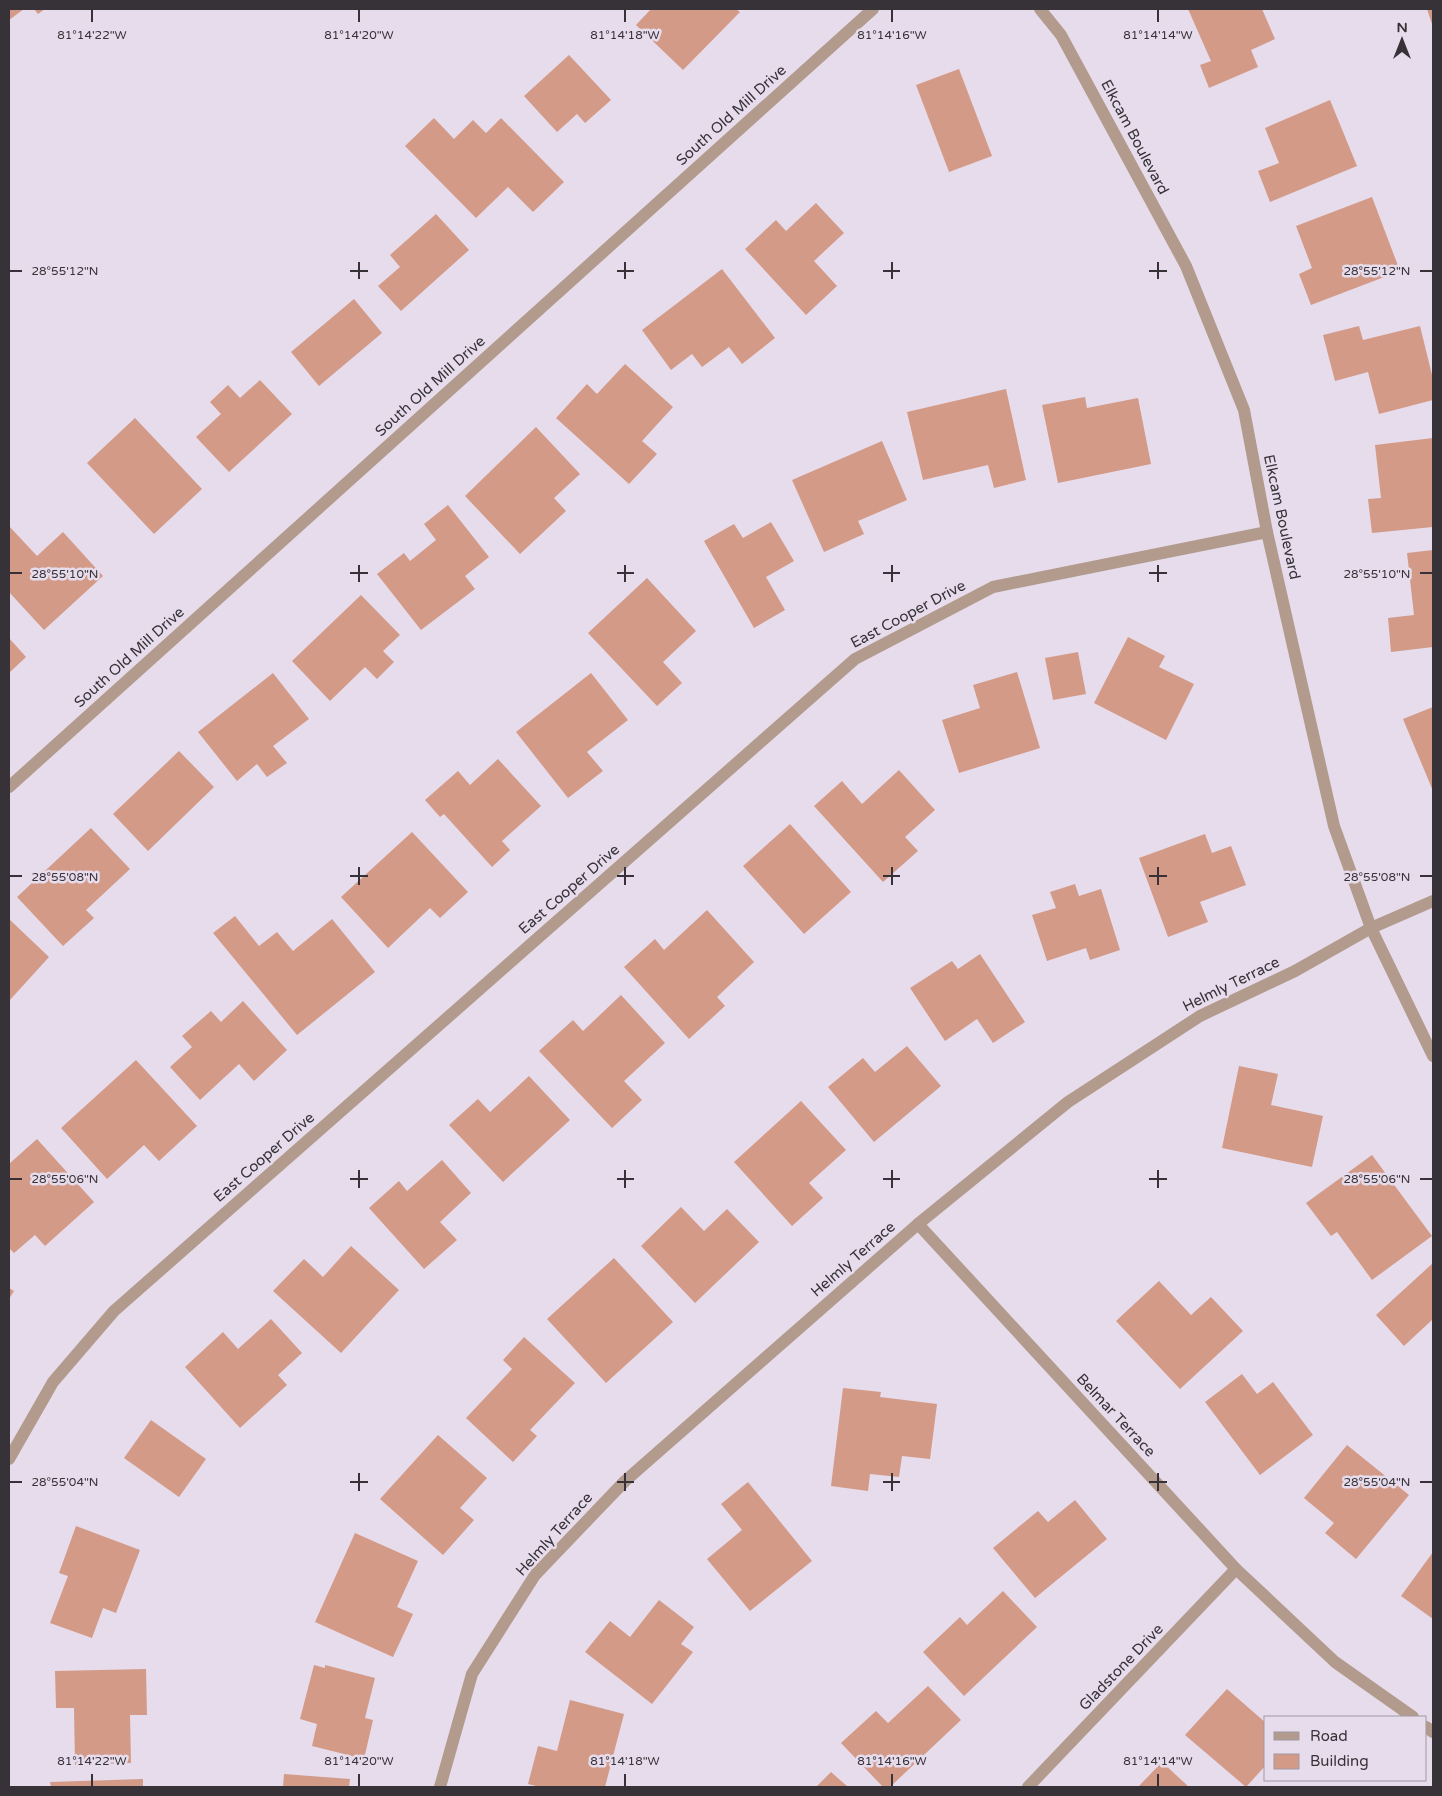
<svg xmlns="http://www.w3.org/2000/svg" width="1442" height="1796" font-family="'Varela Round',sans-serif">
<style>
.building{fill:#d39a87}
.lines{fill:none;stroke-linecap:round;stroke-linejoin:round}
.minor{stroke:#b29a8d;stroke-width:12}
.ticks{fill:none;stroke:#363238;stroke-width:2}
.labels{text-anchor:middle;stroke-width:5;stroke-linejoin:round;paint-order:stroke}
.street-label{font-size:15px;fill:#363238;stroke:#e7dcec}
.ticks-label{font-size:12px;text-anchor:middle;fill:#363238;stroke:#e7dcec;stroke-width:5;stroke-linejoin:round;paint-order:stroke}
</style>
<rect width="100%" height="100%" fill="#e7dcec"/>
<g class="building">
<polygon points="9,9 24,9 9,20"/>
<polygon points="34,9 45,9 38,14"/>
<polygon points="651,9 736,9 740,12 683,70 636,25"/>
<polygon points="1188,9 1262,9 1275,39 1251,50 1258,67 1209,88 1200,65 1211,61"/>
<polygon points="1427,9 1433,9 1433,27"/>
<polygon points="569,55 611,100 585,123 577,114 557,132 524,96"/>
<polygon points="959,69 992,156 949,172 916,85"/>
<polygon points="1330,100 1357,166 1270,202 1258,171 1279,163 1265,128"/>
<polygon points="434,118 454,139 473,120 486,133 501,118 564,182 533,212 508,187 476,218 405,146"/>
<polygon points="1372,197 1400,271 1311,305 1299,274 1312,268 1296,226"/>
<polygon points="816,203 844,233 814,261 837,286 806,315 745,249 776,220 786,231"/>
<polygon points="436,214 469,250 401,311 378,286 400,267 390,255"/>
<polygon points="722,269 775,338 742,364 729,347 702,367 692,354 671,370 642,330"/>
<polygon points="354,299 382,333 319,386 291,352"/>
<polygon points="1359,326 1363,340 1420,326 1433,379 1433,400 1379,414 1368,372 1335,381 1323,335"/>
<polygon points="625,364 673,407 642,441 657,454 629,484 556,418 587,384 597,394"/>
<polygon points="260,380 292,414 229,472 196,437 221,414 210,402 228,385 240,398"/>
<polygon points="1006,389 1026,480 994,488 988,465 923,480 907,412"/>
<polygon points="1085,397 1087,408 1138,398 1151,464 1058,483 1042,405"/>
<polygon points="135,418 202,489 154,534 87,463"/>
<polygon points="536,427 580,474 554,498 566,511 520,554 465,496"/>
<polygon points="1433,438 1433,527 1372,533 1368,499 1381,498 1375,445"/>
<polygon points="882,441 907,500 858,521 864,534 824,552 792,480"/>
<polygon points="448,505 489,557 465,576 475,589 421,630 377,574 404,553 410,561 436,540 424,524"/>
<polygon points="771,522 794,561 766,577 785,610 754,628 704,541 734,524 743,538"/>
<polygon points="9,526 37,556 63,532 103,576 44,630 9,592"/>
<polygon points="1433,550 1433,647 1391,652 1388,618 1414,615 1407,553"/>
<polygon points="647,578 696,631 663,662 682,683 657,706 588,633"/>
<polygon points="361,595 400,635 383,651 394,662 377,679 365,667 330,701 292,661"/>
<polygon points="1128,637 1165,656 1159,667 1194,684 1166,740 1094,703"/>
<polygon points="9,638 26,657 9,673"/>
<polygon points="1078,652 1086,694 1053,700 1045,658"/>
<polygon points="1017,672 1040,748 959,773 942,720 980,708 973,685"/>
<polygon points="273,673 309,719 273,746 287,763 267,777 257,764 237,781 198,732"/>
<polygon points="591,673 628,720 587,752 603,771 568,798 516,732"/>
<polygon points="1433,707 1433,791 1403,719"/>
<polygon points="179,751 214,787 148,851 113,814"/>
<polygon points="498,759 541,806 502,841 510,850 492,867 444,814 440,817 425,800 458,771 470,785"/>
<polygon points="899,770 935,810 905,837 918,851 883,882 814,806 842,781 862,804"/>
<polygon points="790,824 851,892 804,934 743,866"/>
<polygon points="91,828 130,869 86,910 94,918 63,946 17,897"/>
<polygon points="412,832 468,892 440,918 430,908 388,948 341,897"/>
<polygon points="1205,834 1212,853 1231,846 1246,885 1200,902 1208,922 1168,937 1139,858"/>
<polygon points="1075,884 1079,896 1101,889 1120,950 1090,960 1086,948 1047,961 1032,915 1056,908 1050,892"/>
<polygon points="707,910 754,962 717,997 725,1006 689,1039 624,967 655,939 664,950"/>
<polygon points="235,916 259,946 277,932 293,951 332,919 375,972 297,1035 213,933"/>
<polygon points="9,919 49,957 9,1001"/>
<polygon points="980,954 1025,1022 993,1043 977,1019 945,1041 910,988 952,961 958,969"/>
<polygon points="621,995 665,1043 624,1081 642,1100 612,1128 539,1051 573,1020 583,1031"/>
<polygon points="243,1001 287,1050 254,1081 239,1064 200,1100 170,1067 192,1047 182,1036 211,1011 221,1022"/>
<polygon points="907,1046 941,1086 874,1142 828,1087 863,1058 875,1072"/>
<polygon points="136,1060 197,1126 159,1161 144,1145 107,1179 61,1128"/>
<polygon points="1239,1066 1278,1074 1271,1105 1323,1116 1312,1167 1222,1148"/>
<polygon points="529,1076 570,1120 503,1182 449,1125 478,1099 490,1112"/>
<polygon points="801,1101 846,1150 809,1183 823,1198 792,1226 734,1162"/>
<polygon points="37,1139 94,1202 45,1246 35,1235 14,1253 9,1248 9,1164"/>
<polygon points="1372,1155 1432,1236 1372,1280 1337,1232 1331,1236 1306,1203"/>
<polygon points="442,1160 471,1193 440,1222 457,1240 424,1269 369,1208 399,1181 407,1191"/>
<polygon points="681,1207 704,1231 727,1209 759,1242 695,1303 641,1246"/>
<polygon points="351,1246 399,1290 341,1353 273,1291 304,1259 323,1277"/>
<polygon points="614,1258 673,1322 606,1383 547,1319"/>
<polygon points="1433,1263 1433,1319 1404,1346 1376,1315"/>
<polygon points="1159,1281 1191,1315 1211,1297 1243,1331 1180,1389 1116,1321"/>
<polygon points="9,1288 14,1291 9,1299"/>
<polygon points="271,1319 302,1353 278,1375 287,1385 240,1428 185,1367 223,1332 238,1349"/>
<polygon points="524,1337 575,1383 530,1430 537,1436 513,1462 466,1418 512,1369 503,1360"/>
<polygon points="1242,1374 1257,1394 1273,1382 1313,1435 1260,1475 1205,1402"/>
<polygon points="843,1388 881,1392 880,1397 937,1404 930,1459 902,1456 899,1477 870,1474 868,1491 831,1486"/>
<polygon points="151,1420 206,1459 179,1497 124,1458"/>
<polygon points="438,1435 487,1478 460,1508 474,1520 443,1555 380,1499"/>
<polygon points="1347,1445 1409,1495 1356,1559 1325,1533 1334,1523 1304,1498"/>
<polygon points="748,1482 812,1561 750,1611 707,1559 742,1530 721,1504"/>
<polygon points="1075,1500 1107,1539 1035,1598 993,1548 1038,1511 1048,1522"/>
<polygon points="76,1526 140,1550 116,1613 103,1608 92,1638 50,1623 68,1576 59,1573"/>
<polygon points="355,1533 418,1561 397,1607 413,1614 393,1657 315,1622"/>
<polygon points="1433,1552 1433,1619 1401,1596"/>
<polygon points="1003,1591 1037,1627 964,1696 923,1652 960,1617 967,1625"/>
<polygon points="659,1600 694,1627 681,1644 693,1652 652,1704 585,1652 610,1621 630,1637"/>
<polygon points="314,1665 325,1668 325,1665 375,1678 365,1718 373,1720 364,1759 312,1746 317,1724 300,1719"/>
<polygon points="146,1669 147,1715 130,1715 131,1763 75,1765 74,1708 56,1708 55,1671"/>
<polygon points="928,1686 961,1720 890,1787 883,1787 841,1743 876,1711 888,1723"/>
<polygon points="1227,1689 1266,1723 1266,1765 1246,1787 1185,1735"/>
<polygon points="570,1700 624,1714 605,1787 540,1787 528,1784 538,1746 557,1751"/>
<polygon points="1162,1762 1189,1787 1138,1787"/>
<polygon points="831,1772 848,1787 816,1787"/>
<polygon points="284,1774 350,1779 349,1787 283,1787"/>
<polygon points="143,1779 143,1787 51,1787 50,1782"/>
</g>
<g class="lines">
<g class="minor">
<polyline points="1040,9 1061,35 1186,266 1244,410 1267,532 1334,826 1371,928 1433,1056"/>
<polyline points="9,787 873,9"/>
<polyline points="918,1224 1236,1569 1335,1662 1413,1717"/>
<polyline points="9,1459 53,1382 114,1311 855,659 993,587 1267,532"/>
<polyline points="1426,1727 1433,1732"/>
<polyline points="440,1787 472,1674 535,1575 625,1481 918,1224 1068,1102 1200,1016 1295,971 1371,928 1433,901"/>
<polyline points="1028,1787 1236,1569"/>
</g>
</g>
<path class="ticks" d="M92,10v12M359,10v12M625,10v12M892,10v12M1158,10v12M359,262v17M625,262v17M892,262v17M1158,262v17M10,271h12M350,271h18M617,271h17M883,271h17M1149,271h18M1420,271h12M359,565v17M625,565v17M892,565v17M1158,565v17M10,573h12M350,573h18M617,573h17M883,573h17M1149,573h18M1420,573h12M359,867v18M625,867v18M892,867v18M1158,867v18M10,876h12M350,876h18M617,876h17M883,876h17M1149,876h18M1420,876h12M359,1170v18M625,1170v18M892,1170v18M1158,1170v18M10,1179h12M350,1179h18M617,1179h17M883,1179h17M1149,1179h18M1420,1179h12M359,1473v18M625,1473v18M892,1473v18M1158,1473v18M10,1482h12M350,1482h18M617,1482h17M883,1482h17M1149,1482h18M1420,1482h12M92,1774v12M359,1774v12M625,1774v12M892,1774v12M1158,1774v12"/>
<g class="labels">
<g class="street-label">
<text transform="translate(731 115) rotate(-42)" y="5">South Old Mill Drive</text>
<text transform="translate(1135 137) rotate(62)" y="5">Elkcam Boulevard</text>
<text transform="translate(430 386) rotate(-42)" y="5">South Old Mill Drive</text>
<text transform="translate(1282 517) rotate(78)" y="5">Elkcam Boulevard</text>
<text transform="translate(908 614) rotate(-28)" y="5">East Cooper Drive</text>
<text transform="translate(129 657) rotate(-42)" y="5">South Old Mill Drive</text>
<text transform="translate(569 889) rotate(-41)" y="5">East Cooper Drive</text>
<text transform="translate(1231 984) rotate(-26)" y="5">Helmly Terrace</text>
<text transform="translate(264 1157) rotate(-41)" y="5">East Cooper Drive</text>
<text transform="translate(853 1259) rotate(-41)" y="5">Helmly Terrace</text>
<text transform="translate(1116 1415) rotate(47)" y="5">Belmar Terrace</text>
<text transform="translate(554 1534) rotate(-48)" y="5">Helmly Terrace</text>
<text transform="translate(1121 1667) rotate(-46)" y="5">Gladstone Drive</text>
</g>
</g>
<g class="ticks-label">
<text x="92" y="39">81°14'22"W</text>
<text x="359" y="39">81°14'20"W</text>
<text x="625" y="39">81°14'18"W</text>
<text x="892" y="39">81°14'16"W</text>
<text x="1158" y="39">81°14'14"W</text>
<text x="65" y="275">28°55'12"N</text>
<text x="1377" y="275">28°55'12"N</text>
<text x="65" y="578">28°55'10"N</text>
<text x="1377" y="578">28°55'10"N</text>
<text x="65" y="881">28°55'08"N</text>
<text x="1377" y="881">28°55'08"N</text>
<text x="65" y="1183">28°55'06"N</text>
<text x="1377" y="1183">28°55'06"N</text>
<text x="65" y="1486">28°55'04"N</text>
<text x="1377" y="1486">28°55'04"N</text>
<text x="92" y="1765">81°14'22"W</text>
<text x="359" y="1765">81°14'20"W</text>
<text x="625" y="1765">81°14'18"W</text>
<text x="892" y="1765">81°14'16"W</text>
<text x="1158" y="1765">81°14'14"W</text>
</g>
<rect width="1442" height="1796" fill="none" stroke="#363238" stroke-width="20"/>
<rect x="1264" y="1716" width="162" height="65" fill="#e7dcec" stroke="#a098a4"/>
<rect x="1274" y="1732" width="25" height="8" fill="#b29a8d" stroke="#a098a4"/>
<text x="1310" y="1741" font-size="15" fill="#363238">Road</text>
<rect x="1274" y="1754" width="25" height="15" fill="#d39a87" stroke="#a098a4"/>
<text x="1310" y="1766" font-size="15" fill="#363238">Building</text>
<g transform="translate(1402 40)" stroke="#e7dcec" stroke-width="4" paint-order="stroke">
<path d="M0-4L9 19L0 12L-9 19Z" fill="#363238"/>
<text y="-8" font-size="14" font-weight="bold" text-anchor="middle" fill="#363238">N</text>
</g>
</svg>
